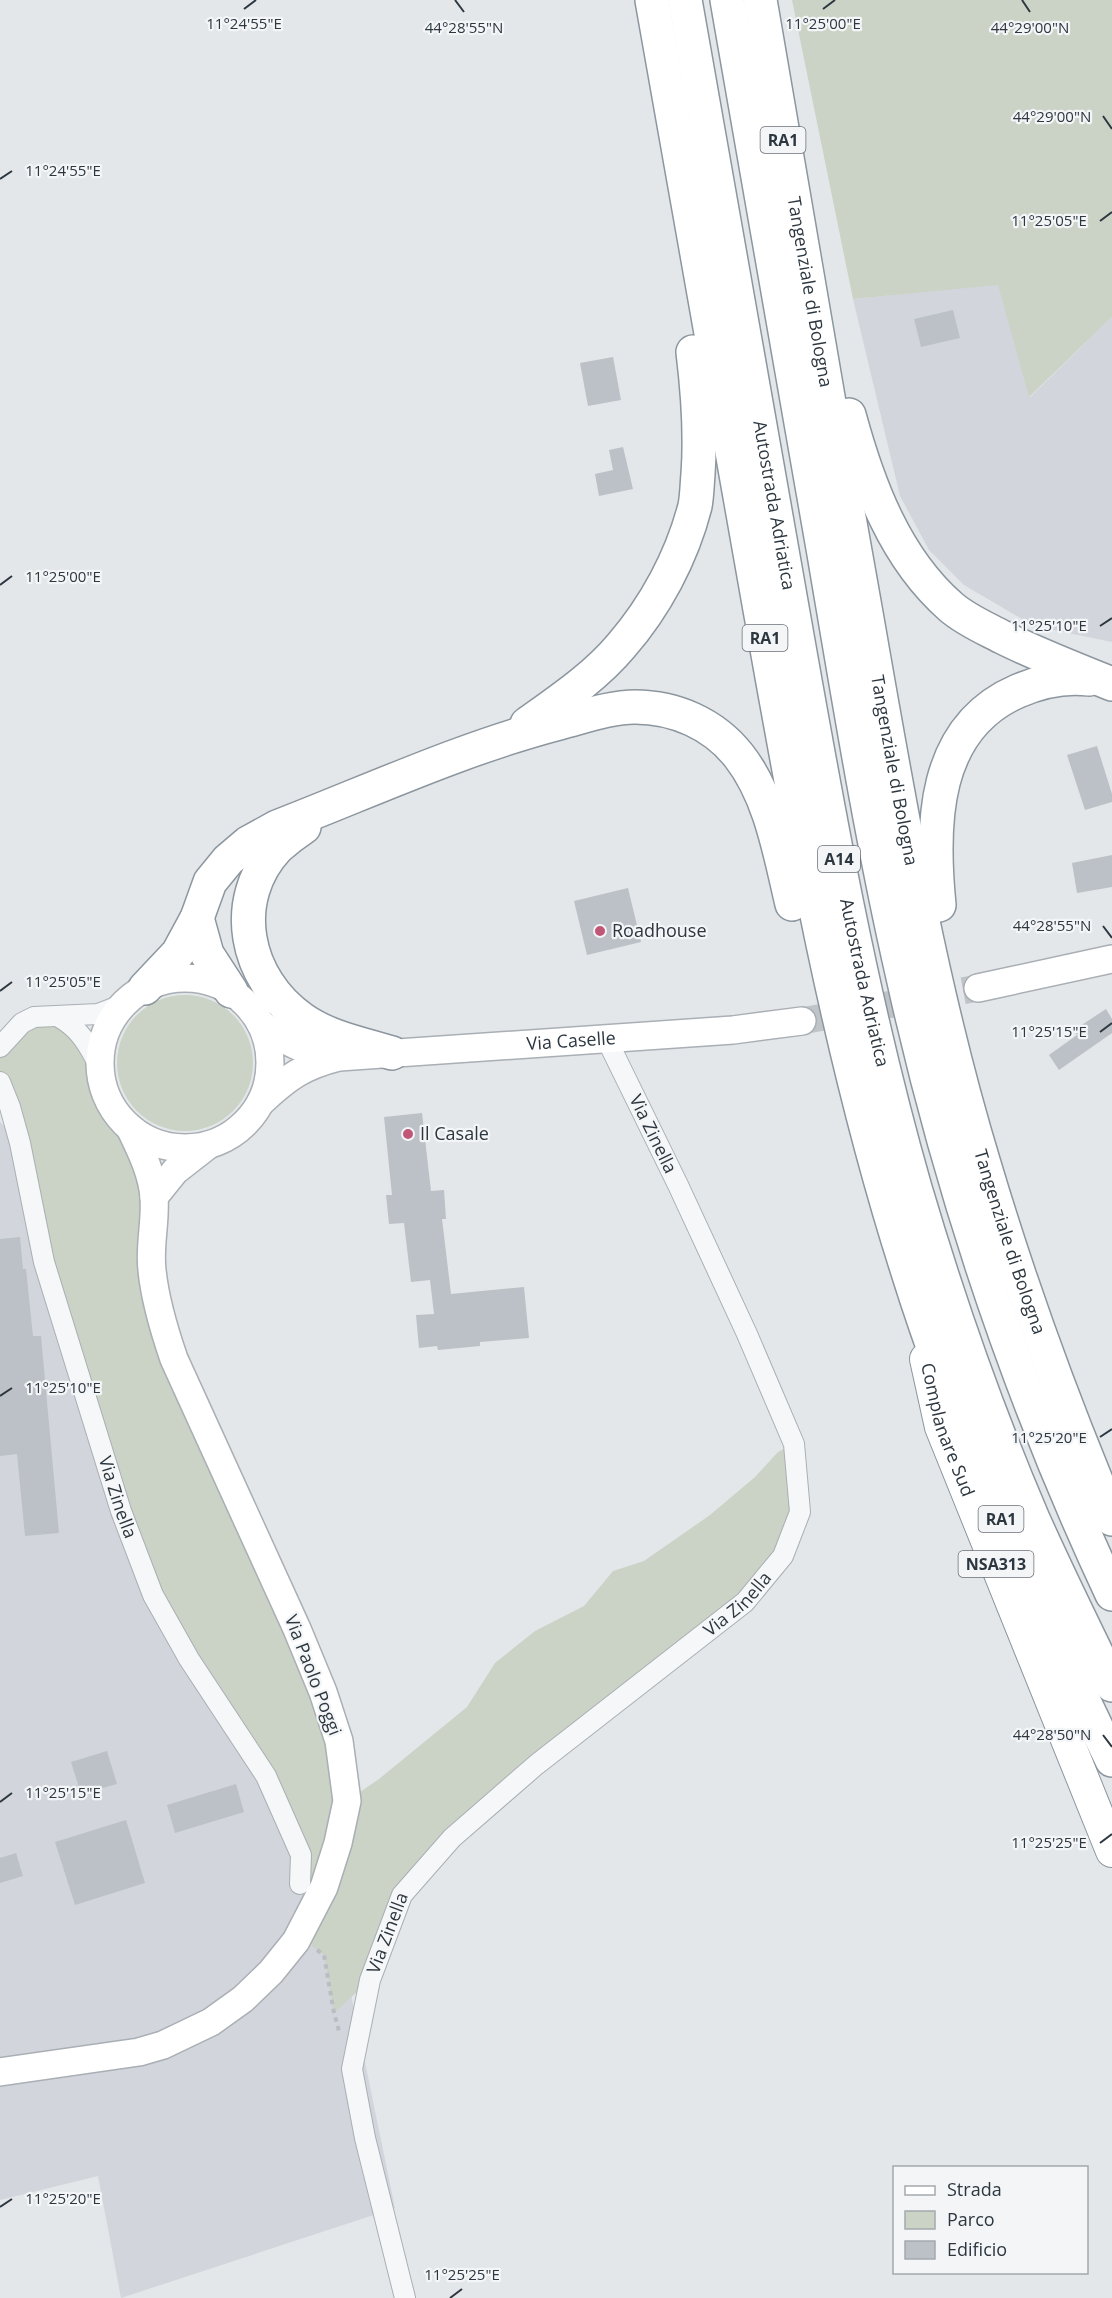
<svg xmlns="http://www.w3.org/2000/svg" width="1112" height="2298" font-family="'Open Sans',sans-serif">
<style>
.built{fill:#d2d6dc}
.green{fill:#cbd3c6}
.building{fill:#bbc1c6}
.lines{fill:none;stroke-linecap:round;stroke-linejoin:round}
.secondary-tunnel{stroke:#bfc4c8;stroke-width:27;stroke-dasharray:27 14;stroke-linecap:butt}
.minor-casing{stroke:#a9afb4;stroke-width:22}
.secondary-casing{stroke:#a9afb4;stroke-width:30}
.trunk-casing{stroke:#8c969f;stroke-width:34}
.motorway-casing{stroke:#8c969f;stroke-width:36}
.path{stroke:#babdc2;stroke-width:4;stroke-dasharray:4.5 4.5;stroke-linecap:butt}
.minor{stroke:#f6f7f9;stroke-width:20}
.secondary{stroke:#fff;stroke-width:27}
.trunk{stroke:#fff;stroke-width:32}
.motorway{stroke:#fff;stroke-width:33}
.ticks{fill:none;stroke:#2d3740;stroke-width:2}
.poi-dot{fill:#c05776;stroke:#f3f5f7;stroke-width:2}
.labels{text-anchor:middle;stroke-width:4.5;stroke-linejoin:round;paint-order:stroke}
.shield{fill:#f3f5f7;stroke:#687077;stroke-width:1.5}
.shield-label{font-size:16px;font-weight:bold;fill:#2d3740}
.street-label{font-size:18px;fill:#2d3740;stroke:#f3f5f7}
.poi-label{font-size:18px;fill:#2d3740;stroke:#f3f5f7;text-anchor:start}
.ticks-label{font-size:15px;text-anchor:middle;fill:#2d3740;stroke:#f3f5f7;stroke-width:4.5;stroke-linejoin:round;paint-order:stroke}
</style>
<rect width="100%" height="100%" fill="#e3e7ea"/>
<g class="built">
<polygon points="998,284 1030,397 1112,317 1112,642 1034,626 964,585 929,550 900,496 853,299"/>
<polygon points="0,1122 6,1128 332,1902 395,2208 121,2298 98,2176 0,2200"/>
</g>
<g class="green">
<polygon points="792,0 1112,0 1112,317 1029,397 998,285 853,299"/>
<circle cx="185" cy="1063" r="68"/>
<polygon points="59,1017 101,1069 106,1092 118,1115 130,1128 146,1161 151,1268 257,1540 347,1801 379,1779 467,1707 495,1663 535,1631 584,1606 613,1571 644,1561 710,1515 755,1477 778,1452 794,1444 800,1512 745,1602 452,1838 402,1895 370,1980 334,2013 324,1955 312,1946 300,1884 301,1855 153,1595 0,1082 0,1047 9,1036"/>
</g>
<g class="building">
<polygon points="953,310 960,338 921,347 914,319"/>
<polygon points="613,357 621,400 588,406 580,363"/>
<polygon points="623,447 633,489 599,496 595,474 613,470 609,450"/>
<polygon points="1097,746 1112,794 1112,802 1085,810 1067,755"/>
<polygon points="1112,855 1112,887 1077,893 1072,863"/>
<polygon points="628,888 641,942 587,955 574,901"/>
<polygon points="1106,1009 1112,1019 1112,1033 1059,1070 1049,1055 1077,1035 1074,1030"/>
<polygon points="422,1113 431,1191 444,1190 446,1219 442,1219 451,1294 524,1287 529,1338 480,1342 480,1346 438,1350 437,1346 419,1348 416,1315 434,1314 430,1280 411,1282 404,1223 389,1224 386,1195 392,1195 384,1117"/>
<polygon points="20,1237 23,1269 26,1269 33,1336 41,1336 59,1533 25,1536 17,1454 0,1456 0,1239"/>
<polygon points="107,1751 117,1784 81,1794 71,1762"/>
<polygon points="236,1784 244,1812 175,1833 167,1805"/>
<polygon points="126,1820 145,1883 75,1905 55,1842"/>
<polygon points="16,1853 23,1876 0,1883 0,1858"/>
</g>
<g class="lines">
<polyline class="secondary-tunnel" points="802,1021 978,988"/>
<g class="minor-casing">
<g id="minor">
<path d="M59,1017c22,12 31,31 42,52"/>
<polyline points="0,1047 22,1023 34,1017 98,1014 124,1004"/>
<path id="s1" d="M0,1082l10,25 10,36 24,119 77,249 32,84 36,64 77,117 35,79 -1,29"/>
<path id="s2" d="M405,2298l-40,-160 -13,-69 18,-89 32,-85 50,-57 84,-73 209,-163 38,-46 17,-44 -6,-68 -47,-110 -69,-149 -71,-145"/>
</g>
</g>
<g class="secondary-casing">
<g id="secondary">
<circle cx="185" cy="1063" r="85"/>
<polyline points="978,988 1112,959"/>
<path d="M261,1024c29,21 41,26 77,33"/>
<path id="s3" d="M261,1102c27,-25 42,-36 78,-45l394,-27 69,-9"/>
<polyline points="154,1197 175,1171 207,1146"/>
<path d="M0,2072l139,-20 24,-7 48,-23 32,-23 28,-27 25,-31 28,-54 14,-44 9,-42 -8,-60 -16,-49 -26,-63 -123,-270c-10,-29 -19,-58 -22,-89 -3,-24 4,-49 2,-73 -2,-25 -14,-48 -24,-69"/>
</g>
</g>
<g class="trunk-casing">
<g id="trunk">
<path id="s4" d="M926,1359l15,68 171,424"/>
</g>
</g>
<g class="motorway-casing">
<g id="motorway">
<path d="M652,0c36,205 73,410 109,615 39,220 78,441 146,654 53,170 128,331 205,491"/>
<path id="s5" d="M685,0c36,205 72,409 108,613 34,193 68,387 122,575 33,112 72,224 118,331 25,56 52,111 79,166"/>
<path d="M727,0c32,185 65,369 97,554 24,141 47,283 79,423 47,212 117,421 209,617"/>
<path id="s6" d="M760,0c35,207 70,413 107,619 32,183 63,368 117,545 36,121 79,239 128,355"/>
<path d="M849,415c19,70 46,143 102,192 15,13 34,21 51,30 36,18 73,32 110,47"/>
<path d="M527,724c32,-23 68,-47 94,-78 34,-39 61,-89 74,-140 2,-10 2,-21 3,-32 3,-41 0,-81 -5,-122"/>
<path d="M304,827c-9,6 -18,13 -26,20 -50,53 -33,132 24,172 27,19 60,25 90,34"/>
<path d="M939,905c-8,-80 -7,-177 79,-214 23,-10 46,-15 71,-12"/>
<polyline points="197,918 207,954 231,991"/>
<path d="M145,988l33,-35 19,-35 13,-36 18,-22 20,-17 29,-16c93,-36 186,-79 282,-104 24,-6 51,-16 76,-16 40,0 79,17 104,49 32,41 41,98 53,148"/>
</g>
</g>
<polyline class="path" points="317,1950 324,1955 334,2013 339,2031"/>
<use href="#minor" class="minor"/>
<use href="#secondary" class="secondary"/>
<use href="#trunk" class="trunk"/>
<use href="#motorway" class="motorway"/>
</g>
<path class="ticks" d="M455,0l9,12M1022,0l8,12M244,9l12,-9M823,9l12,-9M1103,116l9,13M0,179l12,-8M1100,221l12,-9M0,585l12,-9M1100,626l12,-8M1103,926l9,12M0,991l12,-9M1100,1032l12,-9M0,1396l12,-8M1100,1437l12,-8M1103,1735l9,12M0,1802l12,-9M1100,1843l12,-9M0,2207l12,-8M450,2298l12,-9"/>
<g class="poi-dot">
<circle cx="600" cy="931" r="6"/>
<circle cx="408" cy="1134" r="6"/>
</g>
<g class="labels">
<g class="shield">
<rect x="760.5" y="127" width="45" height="26" rx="4.5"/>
<rect x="742.5" y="625" width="45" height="26" rx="4.5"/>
<rect x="818" y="846" width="42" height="26" rx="4.5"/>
<rect x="978.5" y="1506" width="45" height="26" rx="4.5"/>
<rect x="958.5" y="1551" width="75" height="26" rx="4.5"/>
</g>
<g class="shield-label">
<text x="783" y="146">RA1</text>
<text x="765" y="644">RA1</text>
<text x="839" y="865">A14</text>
<text x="1001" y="1525">RA1</text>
<text x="996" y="1570">NSA313</text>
</g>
<g class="street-label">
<text dy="6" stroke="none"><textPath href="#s6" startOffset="296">Tangenziale di Bologna</textPath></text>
<text dy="6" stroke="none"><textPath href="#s5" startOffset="513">Autostrada Adriatica</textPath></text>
<text dy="6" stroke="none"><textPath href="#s6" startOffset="782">Tangenziale di Bologna</textPath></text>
<text dy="6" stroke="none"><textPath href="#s5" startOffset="999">Autostrada Adriatica</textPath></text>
<text dy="6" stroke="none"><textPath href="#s3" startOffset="324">Via Caselle</textPath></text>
<text transform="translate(653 1134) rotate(64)" y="6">Via Zinella</text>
<text dy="6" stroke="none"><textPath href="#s6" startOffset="1268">Tangenziale di Bologna</textPath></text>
<text dy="6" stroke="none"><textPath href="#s4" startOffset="74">Complanare Sud</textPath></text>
<text dy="6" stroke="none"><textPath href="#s1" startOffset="432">Via Zinella</textPath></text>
<text dy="6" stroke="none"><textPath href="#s2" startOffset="862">Via Zinella</textPath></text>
<text transform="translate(313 1675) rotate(69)" y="6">Via Paolo Poggi</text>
<text dy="6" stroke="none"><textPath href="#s2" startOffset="376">Via Zinella</textPath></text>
</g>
<g class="poi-label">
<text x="612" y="937">Roadhouse</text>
<text x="420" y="1140">Il Casale</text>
</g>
</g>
<g class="ticks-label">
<text x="244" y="29">11°24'55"E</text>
<text x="823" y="29">11°25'00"E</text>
<text x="464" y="33">44°28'55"N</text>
<text x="1030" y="33">44°29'00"N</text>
<text x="1052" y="122">44°29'00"N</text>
<text x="63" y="176">11°24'55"E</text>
<text x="1049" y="226">11°25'05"E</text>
<text x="63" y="582">11°25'00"E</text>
<text x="1049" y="631">11°25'10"E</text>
<text x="1052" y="931">44°28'55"N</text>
<text x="63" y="987">11°25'05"E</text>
<text x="1049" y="1037">11°25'15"E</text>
<text x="63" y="1393">11°25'10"E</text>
<text x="1049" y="1443">11°25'20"E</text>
<text x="1052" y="1740">44°28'50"N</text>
<text x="63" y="1798">11°25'15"E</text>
<text x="1049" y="1848">11°25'25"E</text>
<text x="63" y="2204">11°25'20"E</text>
<text x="462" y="2280">11°25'25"E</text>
</g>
<rect x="893" y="2166" width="195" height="108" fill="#f3f5f7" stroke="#a4a9ae" stroke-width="1.5"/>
<rect x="905" y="2186" width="30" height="9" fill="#ffffff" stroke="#a4a9ae" stroke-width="1.5"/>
<text x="947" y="2196" font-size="18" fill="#2d3740">Strada</text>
<rect x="905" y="2211" width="30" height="18" fill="#cbd3c6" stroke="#a4a9ae" stroke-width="1.5"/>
<text x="947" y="2226" font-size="18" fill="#2d3740">Parco</text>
<rect x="905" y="2241" width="30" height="18" fill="#bbc1c6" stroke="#a4a9ae" stroke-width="1.5"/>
<text x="947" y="2256" font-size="18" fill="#2d3740">Edificio</text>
</svg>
